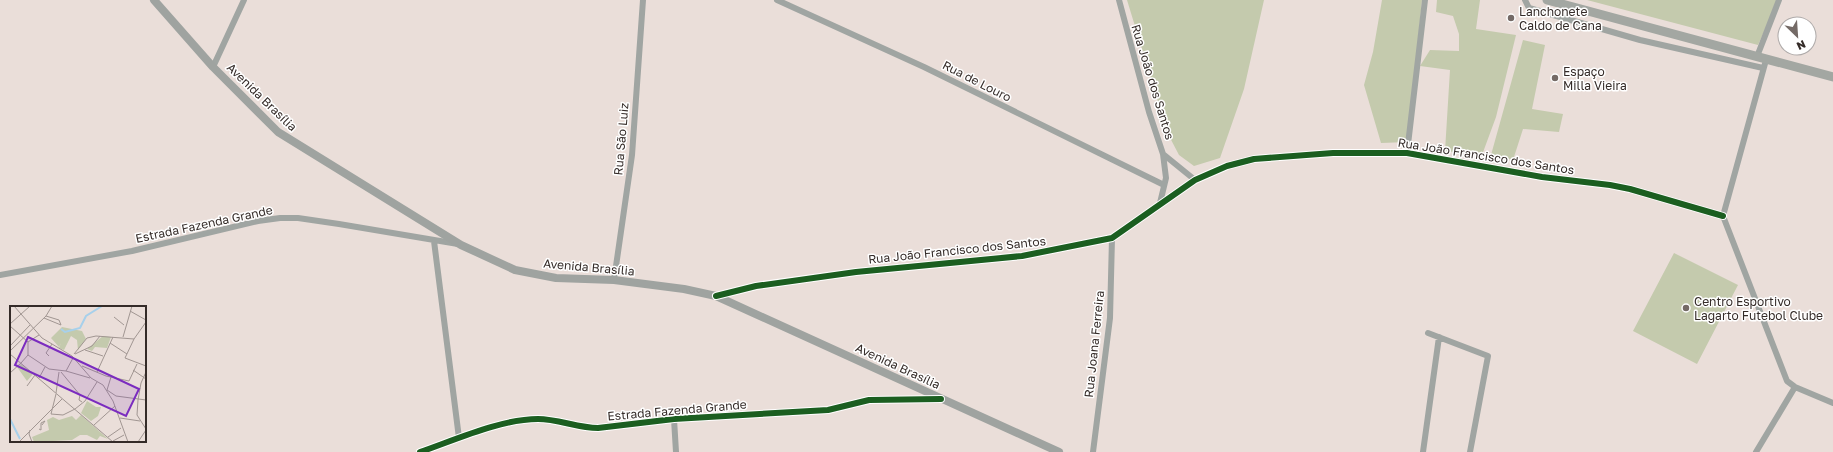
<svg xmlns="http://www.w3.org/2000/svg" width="1833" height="452" viewBox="0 0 1833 452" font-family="'Golos Text',sans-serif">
<rect width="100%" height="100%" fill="#eaded9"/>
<path fill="#c4caad" d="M1127,0h137l-20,89 -24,69 -26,8 -15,-11 -11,-21z
M1382,0h40l-14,142 -27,1 -17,-58 9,-33z
M1437,0h43l-4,29 40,6 -20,82 -14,38 -37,-4 5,-81 -30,-4 10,-16 29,1v-17l-6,-18 -17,-4z
M1587,0h191l-20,45z
M1523,40l22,5 -13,64 31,5 -4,18 -36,-3 -10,31 -22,-5z
M1674,253l64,32 -41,79 -64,-33z"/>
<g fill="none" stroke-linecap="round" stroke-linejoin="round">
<path stroke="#a0a5a2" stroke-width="6" d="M777,0l147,67 240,118
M1119,0l30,112 14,42 32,26
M1525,0l4,8 111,32 123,28
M1758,54l21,-54
M1766,60l-43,156 64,165 8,6 38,16
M213,67l31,-67
M1407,153l18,-153
M1160,203l6,-25 -3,-24
M434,241l25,197
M0,275l132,-24 126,-30 22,-3h18l41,6 119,20
M614,280l18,-125 11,-155
M716,296l40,-10 100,-14 166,-16 90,-18 83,-58 32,-14 27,-7 79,-6h74l135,24 68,8 20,4 93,27
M1428,333l60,23 -18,96
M674,419l2,33
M420,452c35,-12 81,-33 118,-33 20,0 40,9 60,9l76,-9 154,-9 41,-10 72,-1
M1093,452l17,-134 2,-80
M1423,452l16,-115
M1756,452l39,-65"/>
<path stroke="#9fa3a0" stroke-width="8" d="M154,0l59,67 65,65 183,113 54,25 41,8 58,2 70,9 32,7 343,156"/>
<path stroke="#a3a7a2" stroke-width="9" d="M1547,0l286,77"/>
<defs>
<path id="cycleway" d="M716,296l40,-10 100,-14 166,-16 90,-18 83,-58 32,-14 27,-7 79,-6h74l135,24 68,8 20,4 93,27
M420,452c35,-12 81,-33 118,-33 20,0 40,9 60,9l76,-9 154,-9 41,-10 72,-1"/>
</defs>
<use href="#cycleway" stroke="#fff" stroke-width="8"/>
<use href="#cycleway" stroke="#1b5e20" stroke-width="6"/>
</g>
<g fill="#746a66" stroke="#fff" stroke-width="1.5">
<circle cx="1511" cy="18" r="4"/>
<circle cx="1555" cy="78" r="4"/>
<circle cx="1686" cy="308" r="4"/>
</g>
<g text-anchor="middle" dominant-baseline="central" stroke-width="3" stroke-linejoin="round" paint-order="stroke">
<g font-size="12" fill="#342b28" stroke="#fff" text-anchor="start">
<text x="1519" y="11">Lanchonete<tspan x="1519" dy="14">Caldo de Cana</tspan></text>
<text x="1563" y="71">Espaço<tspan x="1563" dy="14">Milla Vieira</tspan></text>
<text x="1694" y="301">Centro Esportivo<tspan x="1694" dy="14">Lagarto Futebol Clube</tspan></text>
</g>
<g font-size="12" fill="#342b28" stroke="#fff">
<text transform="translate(977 81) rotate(27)">Rua de Louro</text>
<text transform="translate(1153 82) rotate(73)">Rua João dos Santos</text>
<text transform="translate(262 97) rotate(44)">Avenida Brasília</text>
<text transform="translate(621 139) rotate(-85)">Rua São Luiz</text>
<text transform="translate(1486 156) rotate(9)">Rua João Francisco dos Santos</text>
<text transform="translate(204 224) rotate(-12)">Estrada Fazenda Grande</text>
<text transform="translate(957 250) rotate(-6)">Rua João Francisco dos Santos</text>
<text transform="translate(589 267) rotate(5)">Avenida Brasília</text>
<text transform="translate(1094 344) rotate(-84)">Rua Joana Ferreira</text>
<text transform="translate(898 366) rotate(25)">Avenida Brasília</text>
<text transform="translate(677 410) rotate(-5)">Estrada Fazenda Grande</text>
</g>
</g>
<g transform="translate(10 306)">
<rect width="136" height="136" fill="#eaded9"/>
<path d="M52,21l20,4 4,8 -8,11 -1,-10 -6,-4 -7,14 -5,-2 2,-5 -2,4 -8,-9zM93,30l8,1 -4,11 -12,-1 -3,4 -5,-2zM11,58l12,10 -6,7 -10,-14zM77,95l9,6h5l-3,9 -7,5 -10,-8zM71,109l27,24 -8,-3 -3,4 -10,-5h-7l-8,5 -38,2 -2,-5 17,-7 -2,-10 6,-3 6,3 13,-4 4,4z" fill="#c4caad"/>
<path fill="none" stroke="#a7d0eb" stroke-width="2" d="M51,23l4,3 15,-4 6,-12 16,-10M0,113l10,20"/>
<path fill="none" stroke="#a19692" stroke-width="1" d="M4,0l28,32 30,18 19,22 12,7 10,16 15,41M120,5l16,9M36,10l13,4 2,5M104,11l10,8M34,12l17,7M136,16l-12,17 -9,19 21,8M0,18l20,-18M0,20l18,16M113,31l9,-31M18,36l11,-7M100,37l17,11M0,40l20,-21M75,44l18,6M0,45l36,-35 6,-10M0,48l103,88M64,48l13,-16 9,-2 38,3M65,48l17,-8 8,-10M18,49l21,14 17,2 24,7M39,50l-3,-3 6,-9M11,57l7,-8v-13M72,60l24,10 23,5 8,-17M123,64l13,9M56,65l7,-13M51,66l19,23 -1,5 3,2M87,66l16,-35M0,67l11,-10M29,72l6,-11M17,80l8,-11M97,84l9,6 30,4M97,84l4,-13M46,87l3,-21M46,88l-5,20 12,1 12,-6M128,94l-1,15 9,14M128,94l3,-17 5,-11M65,103l10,-8 12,-19M110,112l20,3M84,119l21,-19M29,123l2,1v-7l4,-2 -3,4M20,124l-1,4 3,8M98,131l13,-9M103,135l11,-6M9,136l43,-43M128,136l8,-12"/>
<path fill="#7b2cbf" fill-opacity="0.15" stroke="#7b2cbf" stroke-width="2" d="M18,31l111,52 -13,27 -111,-51z"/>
<rect width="136" height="136" fill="none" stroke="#342b28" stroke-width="2"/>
</g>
<g transform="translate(1797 36) rotate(155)"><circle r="19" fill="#ffffff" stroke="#aeaaa9"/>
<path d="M0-3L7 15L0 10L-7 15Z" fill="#746a66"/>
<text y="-6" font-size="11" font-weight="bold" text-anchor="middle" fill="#342b28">N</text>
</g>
</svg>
